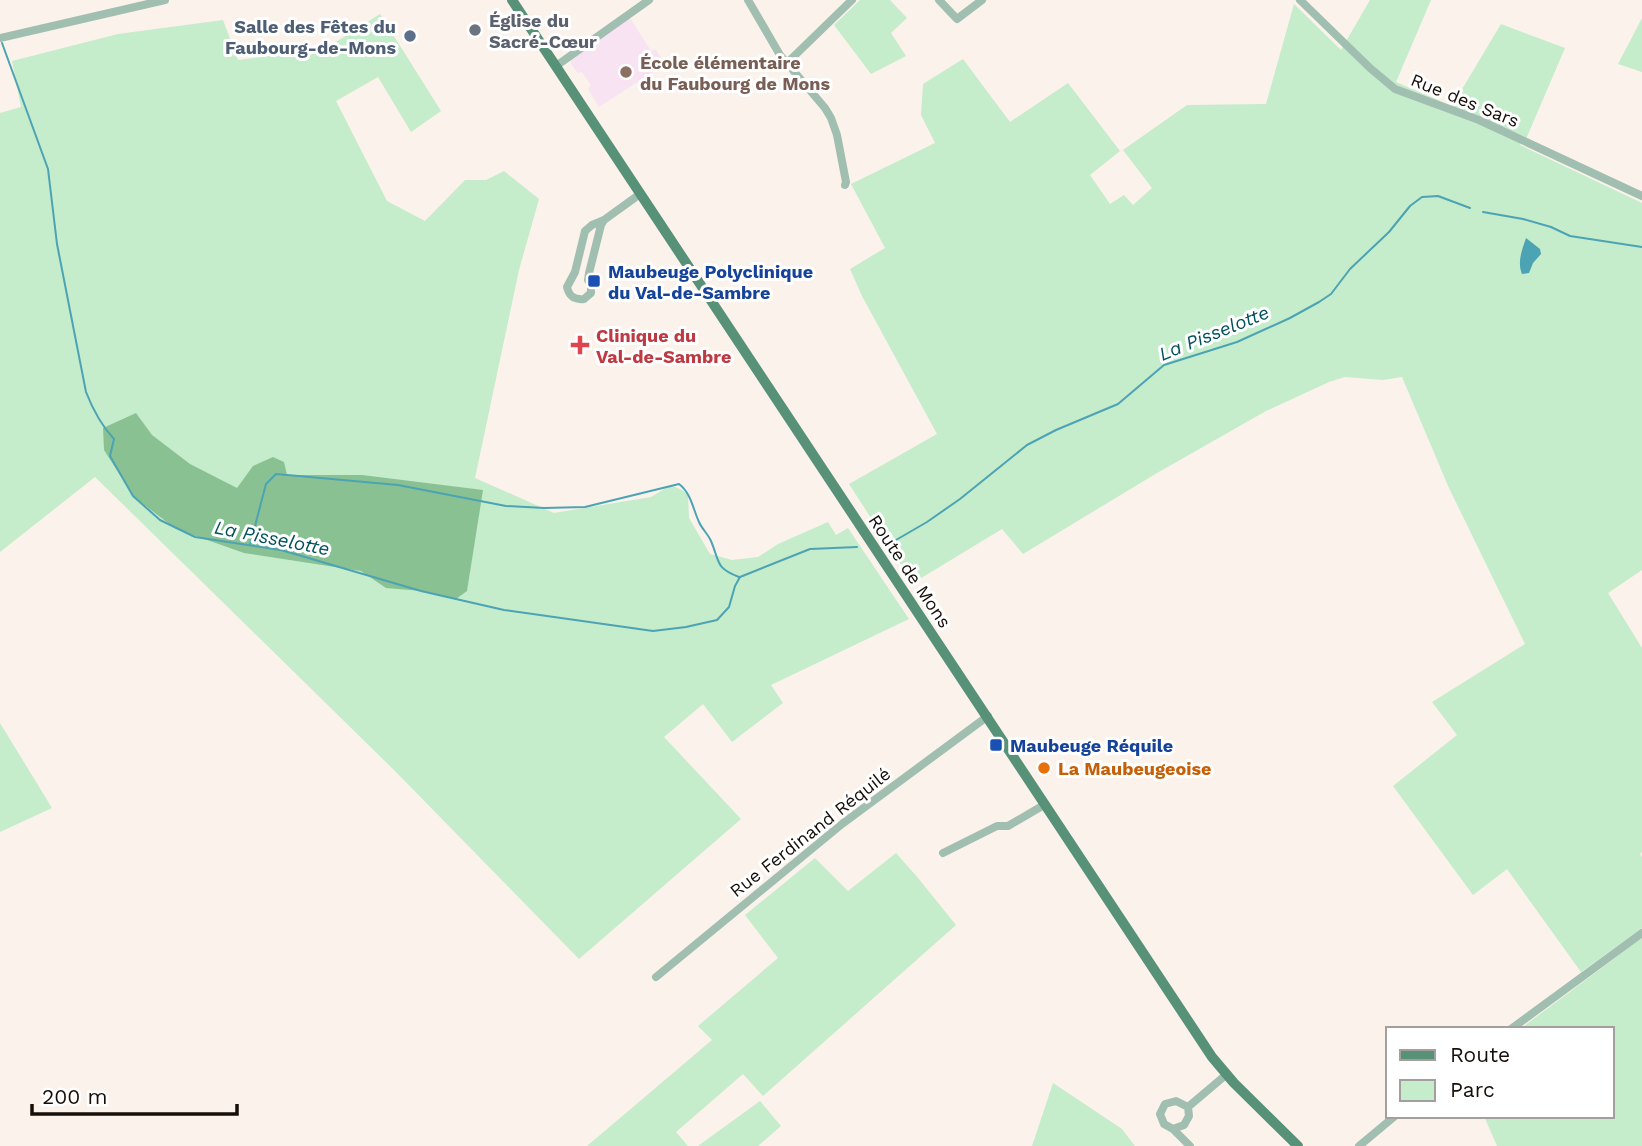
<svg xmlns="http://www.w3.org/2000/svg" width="1642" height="1146" viewBox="0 0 1642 1146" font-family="'Work Sans',sans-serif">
<rect width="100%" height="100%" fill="#fbf2eb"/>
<path fill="#f7e3f2" d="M630,18l21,33 4,-2 10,15 -66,43 -11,-18 3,-4 -9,-13 -4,1 -7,-9v-4l5,-7z"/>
<path fill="#c5eccb" d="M860,0h30l17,18 -16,15 15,23 -35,18 -37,-49z
M1370,0h61l-35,82 56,24 49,-82 64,24 -39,91 -6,6 122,58v367l-34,23 34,55v204l-2,2 2,3v71l-61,44 -74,-103 -34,26 -80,-109 64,-51 -25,-33 93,-58 -76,-156 -47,-111 -19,3 -38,-3 -16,5 -63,29 -109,62 -134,81 -21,-25 -89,54 -64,-99 88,-50 -75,-138 -12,-27 35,-21 -34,-64 84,-41 -14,-28 2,-31 40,-25 47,63 58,-39 52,68 -30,24 20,29 14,-9 9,10 19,-17 -29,-38 64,-45 79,-1 28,-100 47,46z
M380,14l61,97 -30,21 -33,-55 -42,24 51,100 38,20 40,-41h21l18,-9 35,28 -20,71 -44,208 79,35 97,-16 20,-12 11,5 6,5 1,23 21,36 22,6 26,-3 20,-13 50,-22 8,13 12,-7 61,91 -138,66 12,18 -51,39 -29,-38 -39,33 77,82 -162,140 -184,-188 -300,-294 -95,75v-439l21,-6 -9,-46 106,-27 105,-14 15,40 87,-11z
M1642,18v54l-24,-8z
M0,723l52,85 -52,24z
M896,853l22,25 38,47 -193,171 -20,-22 -67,58 12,14h-101l125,-106 -14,-14 80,-68 -33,-43 70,-57 33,33z
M1642,938v208h-145l-13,-30h128v-87h-92z
M1053,1083l69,46 13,17h-103z
M760,1101l21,25 -23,20h-60z"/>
<path fill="#89c193" d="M136,413l16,22 38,29 47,24 16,-22 20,-9 11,5 3,13h75l121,15 -16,101 -11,8 -34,-8 -36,-3 -25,-17 -117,-18 -68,-24 -42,-32 -30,-47 -1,-22z"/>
<path fill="#4ca3b4" d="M1526,238l14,11 1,5 -8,9 -4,10 -7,1c-5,-12 0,-24 4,-36z"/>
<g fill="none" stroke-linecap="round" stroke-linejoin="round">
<path stroke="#4ca3b4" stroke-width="2" d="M2,43l46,126 9,75 29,148c7,18 15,33 28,47l-4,17 23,40 27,24 35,17 86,13 140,41 83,19 149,21 33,-4 31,-7 12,-13 6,-21 5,-9 70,-28 47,-2
M1483,212l40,7 28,8 19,9 72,11
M885,541l11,-1 31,-18 33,-23 67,-54 29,-15 62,-26 46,-39 73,-23 53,-24 29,-16 12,-8 19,-25 39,-37 21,-26 12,-9 16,-1 32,12
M250,545l16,-61 10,-10 122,11 108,21 38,2 41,-1 94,-23c12,9 14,25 20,38 3,7 9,12 12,19 9,21 4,27 28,36"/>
<path stroke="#a1bfb0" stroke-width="8" d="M748,0l32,55 45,53 6,10 6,17 9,47 -1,3
M939,0l18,19 25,-19
M1300,0l70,68 25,21 84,31 163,76
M0,38l165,-38
M787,63l65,-63
M556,66l93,-66
M604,220l-3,5 -12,48 -1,7 3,4v9l-7,6c-10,1 -15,-3 -17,-12l8,-15 10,-41 7,-6 12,-5 36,-26
M943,853l54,-27h11l36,-21
M656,977l186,-153 146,-108
M1511,1029l131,-96
M1188,1107l39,-33
M1173,1129l11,-4 5,-9 -1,-9 -12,-6 -11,3 -5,10 4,10 9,5 17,17
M1359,1146l36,-30"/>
<path stroke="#579177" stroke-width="10" d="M512,0l700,1057 22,26 64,63"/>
</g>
<circle fill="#6b7280" stroke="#fff" stroke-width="2.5" cx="475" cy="30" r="7"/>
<circle fill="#5c6f8a" stroke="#fff" stroke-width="2.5" cx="410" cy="36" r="7"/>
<circle fill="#8d6e63" stroke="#fff" stroke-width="2.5" cx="626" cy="72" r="7"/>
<g fill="#1a4fb4" stroke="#fff" stroke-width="2.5">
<rect x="587" y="274" width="14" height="14" rx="3.5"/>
<rect x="989" y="738" width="14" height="14" rx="3.5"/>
</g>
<path fill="#e0444e" stroke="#fff" stroke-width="2.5" d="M576.5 334.5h7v7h7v7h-7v7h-7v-7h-7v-7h7z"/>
<circle fill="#e8710a" stroke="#fff" stroke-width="2.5" cx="1044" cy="768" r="7"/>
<g text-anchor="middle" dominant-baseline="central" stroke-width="6" stroke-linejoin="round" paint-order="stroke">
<g font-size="18" font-weight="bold" fill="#5b616d" stroke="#fff" text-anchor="start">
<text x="489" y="20">Église du<tspan x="489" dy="21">Sacré-Cœur</tspan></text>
</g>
<g font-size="18" font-weight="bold" fill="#4e5e75" stroke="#fff" text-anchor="end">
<text x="396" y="26">Salle des Fêtes du<tspan x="396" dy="21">Faubourg-de-Mons</tspan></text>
</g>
<g font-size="18" font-weight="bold" fill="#785e54" stroke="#fff" text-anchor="start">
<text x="640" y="62">École élémentaire<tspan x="640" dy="21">du Faubourg de Mons</tspan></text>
</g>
<g font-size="18" fill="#160e09" stroke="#fff">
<text transform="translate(1465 100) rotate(22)">Rue des Sars</text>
<text transform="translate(910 571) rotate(56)">Route de Mons</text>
<text transform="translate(810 832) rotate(-38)">Rue Ferdinand Réquilé</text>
</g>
<g font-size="18" font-weight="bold" fill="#164399" stroke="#fff" text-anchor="start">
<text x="608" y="271">Maubeuge Polyclinique<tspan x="608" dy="21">du Val-de-Sambre</tspan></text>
<text x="1010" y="745">Maubeuge Réquile</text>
</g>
<g font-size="18" font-weight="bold" fill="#be3a42" stroke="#fff" text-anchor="start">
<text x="596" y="335">Clinique du<tspan x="596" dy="21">Val-de-Sambre</tspan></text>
</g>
<g font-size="18" font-weight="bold" fill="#c56008" stroke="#fff" text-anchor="start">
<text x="1058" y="768">La Maubeugeoise</text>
</g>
<g font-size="19" font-style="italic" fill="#00515d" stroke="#fff">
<text transform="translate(1214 333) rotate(-22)">La Pisselotte</text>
<text transform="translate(272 538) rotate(11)">La Pisselotte</text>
</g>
</g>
<rect x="1386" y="1027" width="228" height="91" fill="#ffffff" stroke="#a29f9d" stroke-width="2"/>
<rect x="1400" y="1050" width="35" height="10" fill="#579177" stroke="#a29f9d" stroke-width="2"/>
<text x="1450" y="1062" font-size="21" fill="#160e09">Route</text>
<rect x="1400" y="1080" width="35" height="21" fill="#c5eccb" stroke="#a29f9d" stroke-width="2"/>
<text x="1450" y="1097" font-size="21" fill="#160e09">Parc</text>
<path d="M32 1104v10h205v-10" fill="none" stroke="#160e09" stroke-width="3.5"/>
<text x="42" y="1104" font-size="21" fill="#160e09" stroke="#ffffff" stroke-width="5" paint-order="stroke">200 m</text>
</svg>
